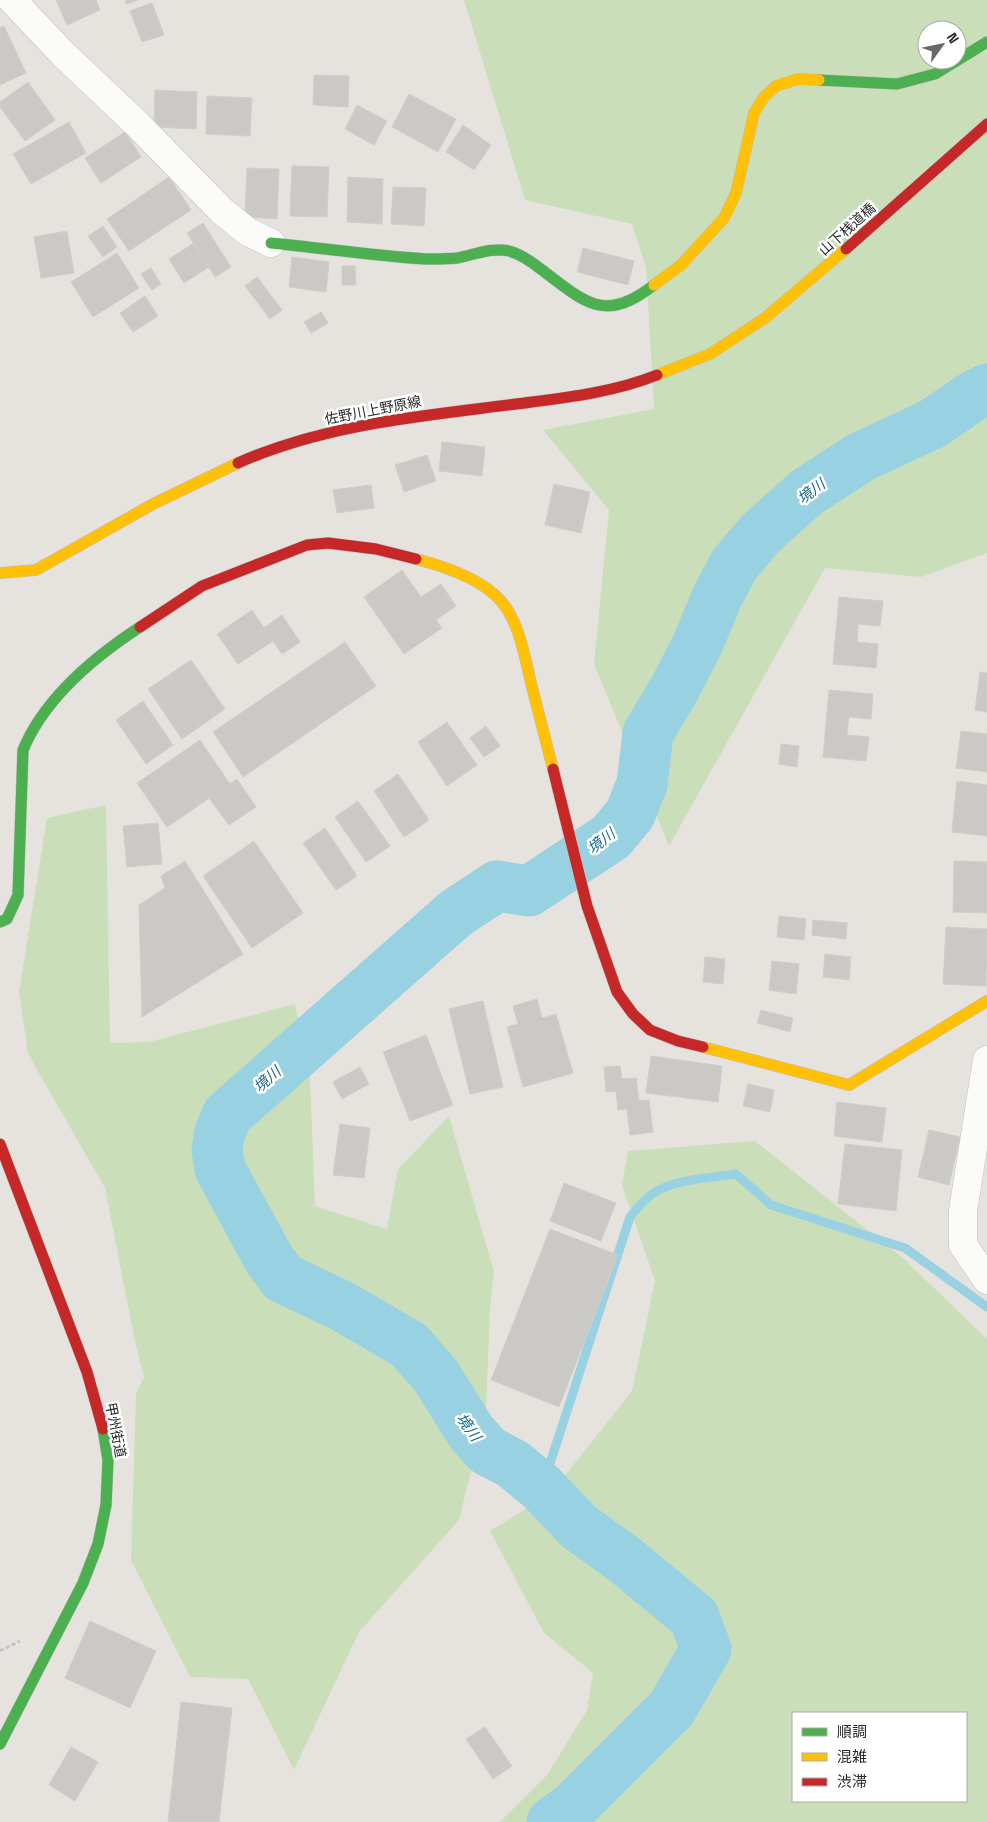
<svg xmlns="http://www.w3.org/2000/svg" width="987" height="1822" viewBox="0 0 987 1822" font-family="'Space Grotesk','Noto Sans JP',sans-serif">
<rect width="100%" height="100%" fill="#e6e3de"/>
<path fill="#cadfb9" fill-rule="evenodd" d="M464,0h523v553l-66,24 -96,-9 -156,278 -75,-182 15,-154 -66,-80 111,-21 -8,-141 -14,-44 -107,-24zM927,30h30v30h-30z
M106,805l4,238 39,-1 146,-38 15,73 5,129 72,23 11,-60 51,-53 45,156 -4,36 -4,102 -27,110 -100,112 -65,138 -46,-91 -58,-2 -59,-117 5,-166 8,-17 -10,-40 -29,-149 -77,-134 -9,-62 28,-174z
M755,1141l149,118 83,80v483h-487l47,-47 40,-65 6,-37 -49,-40 -54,-102 61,-38 81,-102 23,-110 -33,-96 6,-34zM966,1713v88h-173v-88z"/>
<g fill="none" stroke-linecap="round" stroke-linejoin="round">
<path stroke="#98d2e2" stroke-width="9" d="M542,1488l88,-271c7,-9 15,-19 25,-25 21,-13 57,-14 81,-18l35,31 134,43 82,59"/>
<path stroke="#98d2e2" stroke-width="51" d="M552,1822l22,-16 98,-98 34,-59 -12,-32 -69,-57 -47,-34 -36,-38 -29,-24 -25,-13 -17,-19 -35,-56 -27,-31 -67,-39 -59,-28 -14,-19 -49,-90 -3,-19 2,-15 8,-20 229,-202 41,-27 32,5 82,-54 19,-23 12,-30 6,-51 27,-45 23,-45 19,-46 17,-32 27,-32 46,-41 54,-35 71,-33 38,-26 17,-9"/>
</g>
<path fill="#cbc9c5" stroke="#d1ceca" d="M56,0h40l4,10 -33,15z
M125,0h13l-12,4z
M152,3l12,32 -22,7 -12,-31z
M4,26l22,47 -26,12v-57z
M314,75l35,1 -1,31 -35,-2z
M28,82l27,38 -30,21 -25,-34v-5z
M155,90l42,2 -1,37 -42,-2z
M409,94l47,25 -18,33 -46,-25z
M207,96l45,2 -2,38 -44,-2z
M357,105l30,16 -13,24 -29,-16z
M69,122l17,31 -55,31 -18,-30z
M463,125l28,20 -17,25 -28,-18z
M125,132l16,25 -40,26 -16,-25z
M292,166l37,1 -2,50 -37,-1z
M247,168l32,1 -2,50 -32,-2z
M169,177l22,33 -62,41 -22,-32z
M348,177l35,2 -1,45 -35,-2z
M393,187l33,1 -2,38 -33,-2z
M203,223l28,44 -16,10 -28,-44z
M103,226l14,21 -14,10 -15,-21z
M67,231l7,42 -33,5 -7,-41z
M194,243l15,24 -25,16 -15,-24z
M583,248l51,13 -6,24 -51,-13z
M117,253l22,35 -46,29 -22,-35z
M292,257l37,5 -3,30 -37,-5z
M342,266h13l1,19h-14z
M151,268l10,16 -9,6 -11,-16z
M257,277l25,33 -12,9 -25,-33z
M145,296l13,20 -25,16 -13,-19z
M321,312l7,11 -17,10 -7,-11z
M442,442l43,5 -3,29 -43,-5z
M427,455l9,26 -32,11 -9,-27z
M554,484l36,8 -9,41 -36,-8z
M371,485l3,23 -37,5 -4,-23z
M402,570l19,27 20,-13 15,22 -20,14 6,8 -38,26 -40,-57z
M839,597l44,4 -3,25 -22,-2 -1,18 21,2 -2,24 -43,-4z
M252,610l21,31 -35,23 -21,-30z
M282,615l18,27 -18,12 -18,-26z
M345,642l31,44 -133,91 -30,-45z
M191,660l34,49 -43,30 -34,-50z
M980,672l7,1v39l-12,-2z
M829,690l44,4 -2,25 -22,-2 -2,18 22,2 -3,24 -43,-4z
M143,701l30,44 -27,19 -30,-44z
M447,722l30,43 -30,21 -29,-44z
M486,726l14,20 -16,11 -14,-19z
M961,731l26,3v38l-31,-4z
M200,740l30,44 -63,43 -30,-44z
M781,744l18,2 -2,21 -18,-3z
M398,774l31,46 -25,17 -30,-46z
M237,779l19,28 -27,18 -20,-27z
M957,781l30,4v51l-35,-4z
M358,801l32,45 -24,16 -31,-45z
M158,823l4,41 -35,3 -4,-41z
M325,828l32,48 -21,14 -33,-47z
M254,841l49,72 -51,35 -49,-72z
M185,861l58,93 -101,63 -3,-112 26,-17 -4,-12z
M954,861l33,1v51l-34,-1z
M779,916l27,3 -2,21 -27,-3z
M813,920l34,3 -1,16 -34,-4z
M946,927l41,2 -1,57 -43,-2z
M825,954l26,3 -2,23 -26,-3z
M705,957l20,2 -2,25 -20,-2z
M772,961l27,3 -3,30 -27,-4z
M537,999l5,19 14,-4 17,59 -50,14 -16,-60 11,-3 -5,-18z
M483,1001l20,86 -33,7 -21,-85z
M761,1010l32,8 -3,14 -33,-9z
M426,1035l27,70 -43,16 -27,-69z
M651,1056l71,10 -4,36 -72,-9z
M620,1066l2,13 14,-1 3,23 10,-1 4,32 -23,3 -3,-26 -9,1 -2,-19 -10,1 -2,-25z
M360,1067l9,17 -27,15 -9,-17z
M748,1084l26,6 -4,22 -27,-6z
M837,1102l49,6 -4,34 -48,-6z
M340,1124l30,4 -6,50 -31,-3z
M929,1130l31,7 -11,48 -31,-8z
M845,1144l57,6 -6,61 -58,-7z
M564,1183l52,20 -15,38 -51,-20z
M550,1229l68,26 -59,152 -68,-27z
M90,1621l66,30 -26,57 -65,-30z
M181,1702l51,6 -13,114h-51z
M485,1727l27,39 -19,13 -27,-40z
M71,1747l27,15 -23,39 -26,-16z"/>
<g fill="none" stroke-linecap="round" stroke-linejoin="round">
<defs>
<path id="street" d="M12,0l51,54 74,70 85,87 26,21 23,11
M987,1060l-24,151v34l24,35"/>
<path id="fast" d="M819,80l78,4 38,-10 52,-32
M271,243c51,5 103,13 155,16 10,0 21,0 31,-1 17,-3 34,-11 52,-7 12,3 23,11 33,19 43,32 62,54 112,15
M0,922l7,-3 11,-24 5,-145c22,-53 71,-93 117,-123
M0,1744l83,-161 15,-39 8,-39 2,-45 -5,-31"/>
<path id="slow" d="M654,285l27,-20 43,-47 12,-25 18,-80 10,-16 12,-11 22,-7 21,1
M657,375l53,-21 55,-36 81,-69
M416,559c27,7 66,20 85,42 19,22 24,58 31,86 7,27 14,54 21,82
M0,573l36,-3 117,-66 85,-41
M703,1047l146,38 138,-84"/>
<path id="jam" d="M846,249l141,-125
M238,463c87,-39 184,-47 278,-59 47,-6 96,-11 141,-29
M140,627l62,-41 105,-41 21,-2 48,6 40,10
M553,769l34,137 30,86 16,22 17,16 28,11 25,6
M0,1144l87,228 16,57"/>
</defs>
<use href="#street" stroke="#c0bfbf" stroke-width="29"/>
<use href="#fast" stroke="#c0bfbf" stroke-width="12"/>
<use href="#slow" stroke="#c0bfbf" stroke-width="12"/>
<use href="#jam" stroke="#c0bfbf" stroke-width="12"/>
<path stroke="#c6c5c5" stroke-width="3" stroke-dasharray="4 2.5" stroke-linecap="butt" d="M0,1651l20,-10"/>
<use href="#street" stroke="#fbfbfa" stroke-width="28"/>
<use href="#fast" stroke="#4caf50" stroke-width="11"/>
<use href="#slow" stroke="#ffc107" stroke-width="11"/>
<use href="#jam" stroke="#c62828" stroke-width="11"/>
</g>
<g text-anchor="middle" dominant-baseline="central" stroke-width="5" stroke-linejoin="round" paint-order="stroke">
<g font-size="14" fill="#282828" stroke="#fff">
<text transform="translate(847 229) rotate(-42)">山下桟道橋</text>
<text transform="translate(373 410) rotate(-11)">佐野川上野原線</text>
<text transform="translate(116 1430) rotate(79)">甲州街道</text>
</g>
<g font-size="15" font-style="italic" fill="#18698d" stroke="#fff">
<text transform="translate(811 491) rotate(-37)">境川</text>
<text transform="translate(601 841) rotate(-38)">境川</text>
<text transform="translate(267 1079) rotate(-41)">境川</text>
<text transform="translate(469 1427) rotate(54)">境川</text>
</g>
</g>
<rect x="792" y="1712" width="175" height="90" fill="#ffffff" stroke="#a9a9a9"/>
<rect x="802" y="1728" width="25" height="8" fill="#4caf50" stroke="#a9a9a9"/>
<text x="837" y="1737" font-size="15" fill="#282828">順調</text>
<rect x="802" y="1753" width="25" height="8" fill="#ffc107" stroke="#a9a9a9"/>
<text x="837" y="1762" font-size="15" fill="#282828">混雑</text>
<rect x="802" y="1778" width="25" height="8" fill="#c62828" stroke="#a9a9a9"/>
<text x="837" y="1787" font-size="15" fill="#282828">渋滞</text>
<g transform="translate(942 45) rotate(57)"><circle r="24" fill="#ffffff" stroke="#a9a9a9"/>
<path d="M0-4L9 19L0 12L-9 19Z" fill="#6a6968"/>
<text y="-8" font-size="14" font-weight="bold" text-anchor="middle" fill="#282828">N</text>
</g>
</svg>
